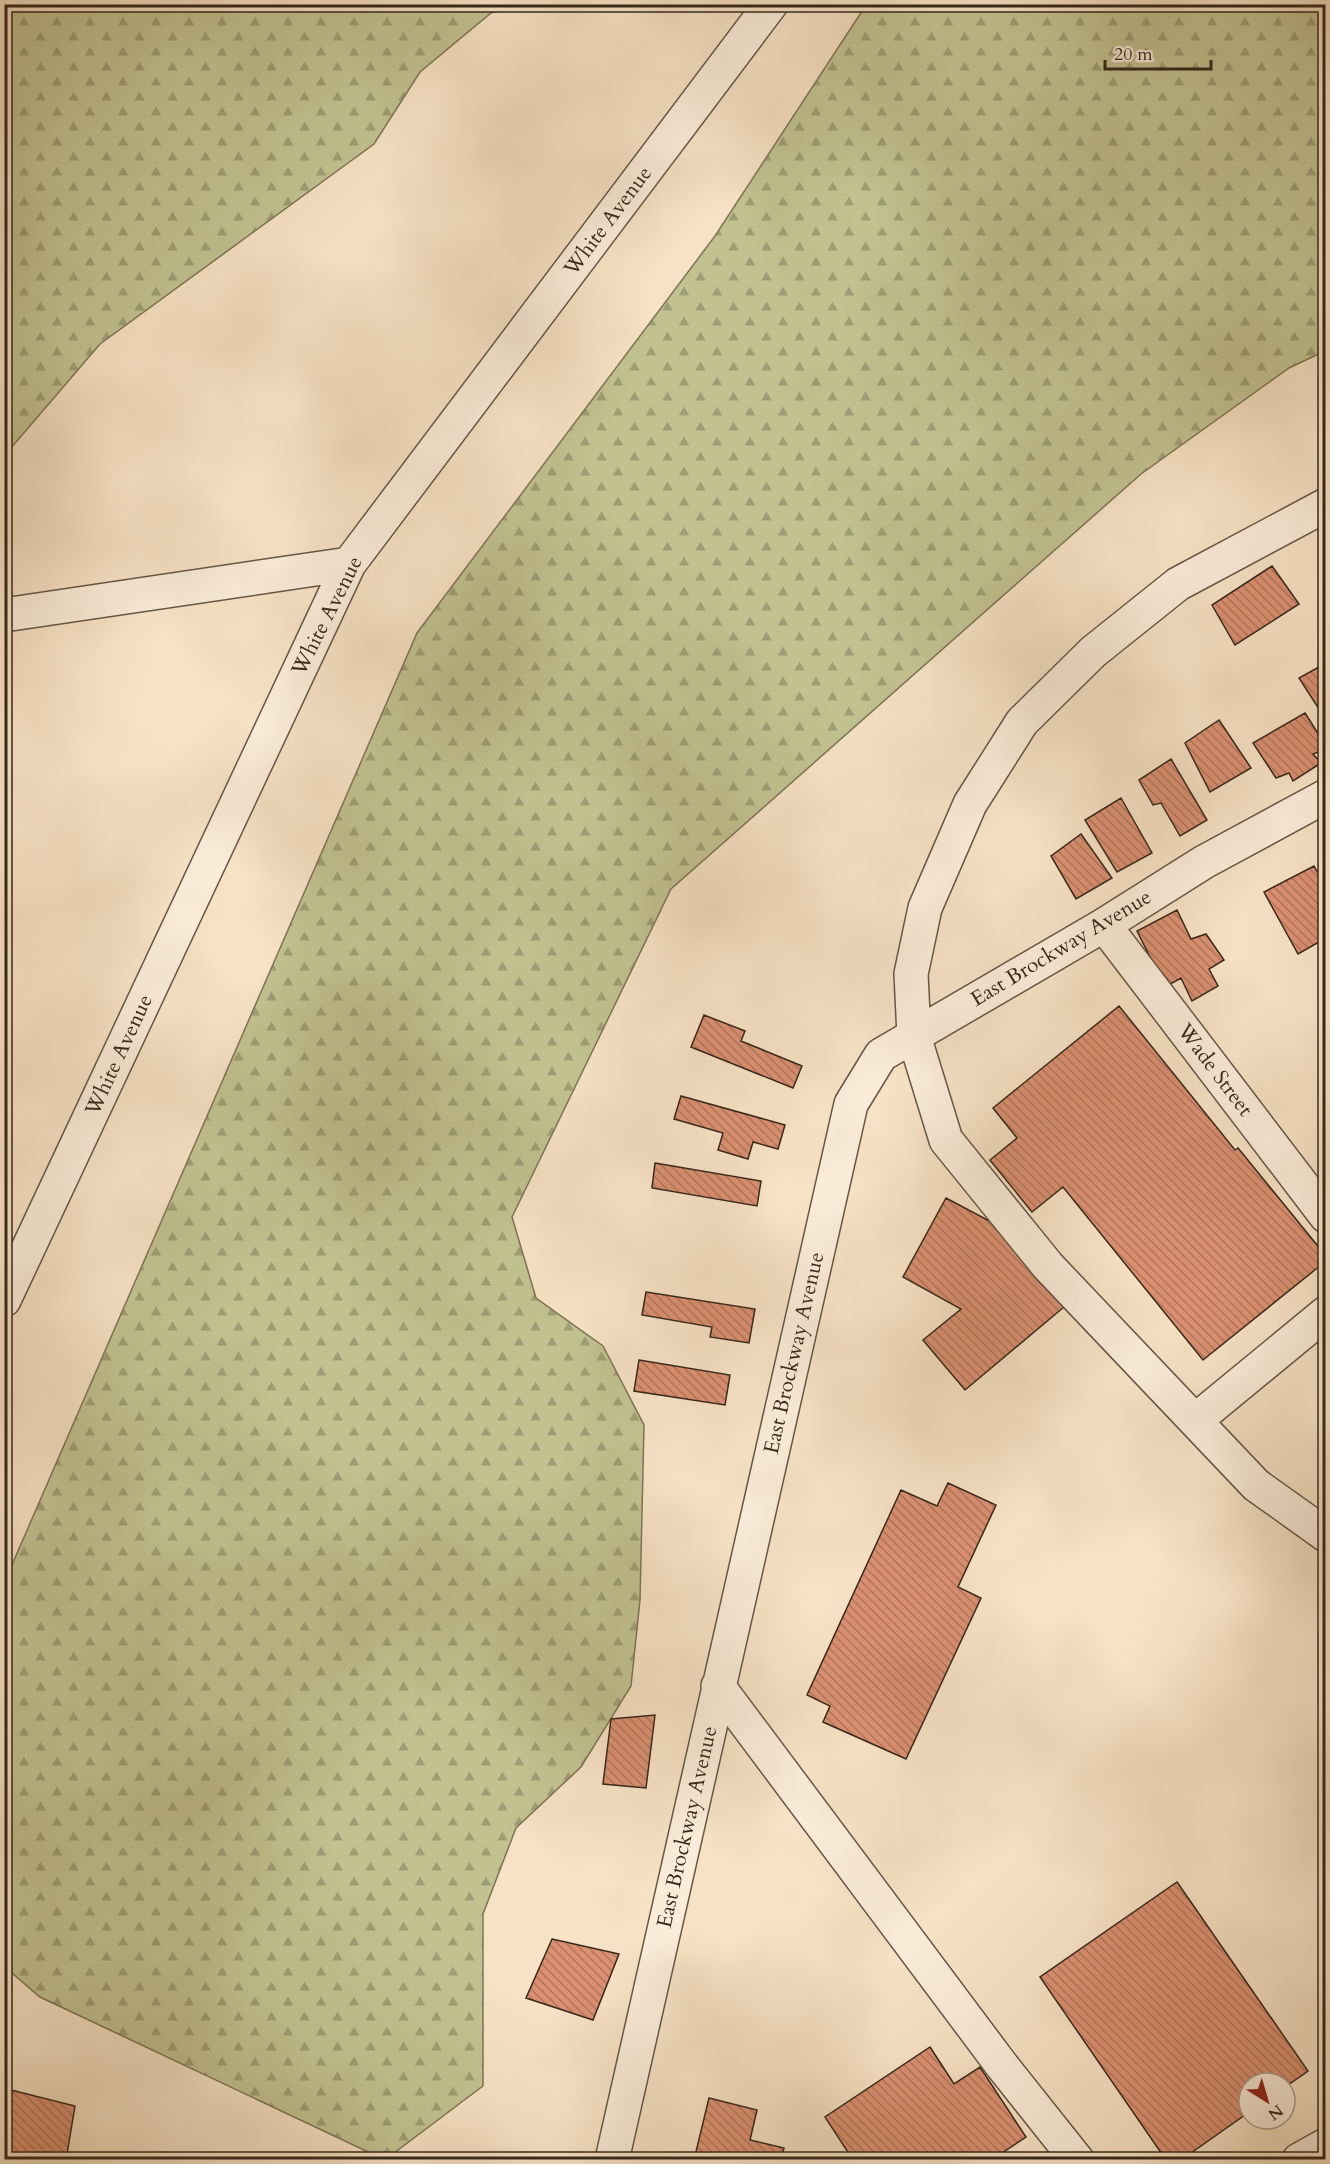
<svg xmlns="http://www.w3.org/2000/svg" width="1330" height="2164" viewBox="0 0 1330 2164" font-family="Cardo,serif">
<defs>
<pattern id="forest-firs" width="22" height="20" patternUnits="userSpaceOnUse" patternTransform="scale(1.5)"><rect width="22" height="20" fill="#c2c291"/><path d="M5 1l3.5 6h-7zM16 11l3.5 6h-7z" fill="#9e9e76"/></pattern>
<pattern id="building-back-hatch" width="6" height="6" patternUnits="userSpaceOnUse" patternTransform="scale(1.5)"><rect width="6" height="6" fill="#db9071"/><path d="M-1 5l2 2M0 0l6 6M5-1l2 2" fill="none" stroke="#b2765c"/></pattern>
</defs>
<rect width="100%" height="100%" fill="#f7e2c5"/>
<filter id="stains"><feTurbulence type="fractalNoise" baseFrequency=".00333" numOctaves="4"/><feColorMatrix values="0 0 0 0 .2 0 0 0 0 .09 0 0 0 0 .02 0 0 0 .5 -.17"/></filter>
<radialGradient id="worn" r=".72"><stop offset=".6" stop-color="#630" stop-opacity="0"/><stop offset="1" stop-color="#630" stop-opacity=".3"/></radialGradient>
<path fill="url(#forest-firs)" stroke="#7c7456" stroke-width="1.5" d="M5,4h509v1l-23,8 -71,59 -46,72 -274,200 -95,111z
M866,5h459v346l-36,17 -148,106 -470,415 -159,328 24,81 67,48 41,79 -4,175 -9,86 -50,81 -65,61 -33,86v172l-97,73h-3l-343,-162 -35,-30v-386l412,-948 298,-397z"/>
<path fill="url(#building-back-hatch)" stroke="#35271b" stroke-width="1.5" d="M1272,566l27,38 -64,41 -23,-40z
M1326,663v57l-27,-42z
M1305,713l21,33v3l-13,5 8,9 -28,18 -4,-8 -13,5 -23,-35z
M1219,720l32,48 -41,24 -25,-49z
M1171,759l36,61 -27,16 -19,-33 -8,2 -14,-25z
M1121,798l31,55 -35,19 -32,-52z
M1081,834l31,44 -36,21 -25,-43z
M1314,866l12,21v51l-28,16 -34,-62z
M1177,910l14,29 15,-5 18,26 -15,9 9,17 -26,15 -11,-23 -16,9 -28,-56z
M1119,1006l116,144 3,-2 88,108v5l-123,99 -140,-173 -31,25 -42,-52 27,-22 -24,-30z
M704,1015l41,16 -4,10 61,25 -9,22 -102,-41z
M681,1096l104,29 -7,24 -25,-7 -5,17 -30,-9 5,-17 -49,-14z
M655,1163l106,18 -4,25 -105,-18z
M946,1198l51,27 67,82 -99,83 -42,-50 38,-31 -58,-32z
M646,1292l109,17 -6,34 -39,-6 2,-10 -70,-12z
M639,1360l91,15 -5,30 -91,-14z
M948,1483l48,22 -38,82 23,11 -75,161 -83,-37 7,-16 -23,-11 94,-205 36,16z
M655,1715l-9,73 -43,-4 8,-65z
M1177,1882l131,189 -23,16v-4h-36v29l-68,48h-15l-126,-183z
M552,1939l67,15 -26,66 -67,-22z
M930,2047l24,37 26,-17 46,70 -30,20 2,3h-145l-28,-43z
M7,2089l68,17 -9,54h-31l-31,-8v-50z
M709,2098l48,12 -7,30 34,8 -3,12h-87z"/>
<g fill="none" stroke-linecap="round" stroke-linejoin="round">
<defs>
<path id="minor" d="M1326,505l-148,79 -85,68 -71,70 -52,82 -45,104 -14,66 3,62 32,104 102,126 208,219 70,50
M4,615l345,-51
M1104,925l222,291
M4,1300l345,-736 422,-560
M1196,1420l130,-107
M718,1686l285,381 74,93
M612,2160l239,-1056 30,-49 223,-130 100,-63 122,-66
M1299,2160l27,-15"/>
</defs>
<use href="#minor" stroke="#665646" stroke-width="36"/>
<use href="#minor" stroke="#faecd9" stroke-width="33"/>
</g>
<g text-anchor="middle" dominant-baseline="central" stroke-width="6" stroke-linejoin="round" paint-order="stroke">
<g font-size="21" fill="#35271b" stroke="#faecd9">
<text transform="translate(608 221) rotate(-53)">White Avenue</text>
<text transform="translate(327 616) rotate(-63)">White Avenue</text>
<text transform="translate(1061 948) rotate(-31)">East Brockway Avenue</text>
<text transform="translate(119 1055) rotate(-65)">White Avenue</text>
<text transform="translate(1215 1070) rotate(53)">Wade Street</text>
<text transform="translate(794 1353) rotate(-77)">East Brockway Avenue</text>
<text transform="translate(687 1827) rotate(-77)">East Brockway Avenue</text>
</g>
</g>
<rect width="1330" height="2164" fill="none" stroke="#f7e2c5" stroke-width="24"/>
<rect x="6" y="6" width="1318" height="2152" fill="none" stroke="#35271b" stroke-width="3"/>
<rect x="12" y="12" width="1306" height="2140" fill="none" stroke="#35271b" stroke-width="1.5"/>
<g transform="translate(1267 2101) rotate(143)"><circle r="28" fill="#faecd9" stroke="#ab9d8d" stroke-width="1.5"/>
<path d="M0-4.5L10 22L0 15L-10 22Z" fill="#8f2418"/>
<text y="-9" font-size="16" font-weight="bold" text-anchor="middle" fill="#35271b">N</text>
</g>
<path d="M1105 60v9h106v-9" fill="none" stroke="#35271b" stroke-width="3"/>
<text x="1114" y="60" font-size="18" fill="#35271b" stroke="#faecd9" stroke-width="4.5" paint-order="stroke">20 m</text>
<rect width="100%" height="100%" filter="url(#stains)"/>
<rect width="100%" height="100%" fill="url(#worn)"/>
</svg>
